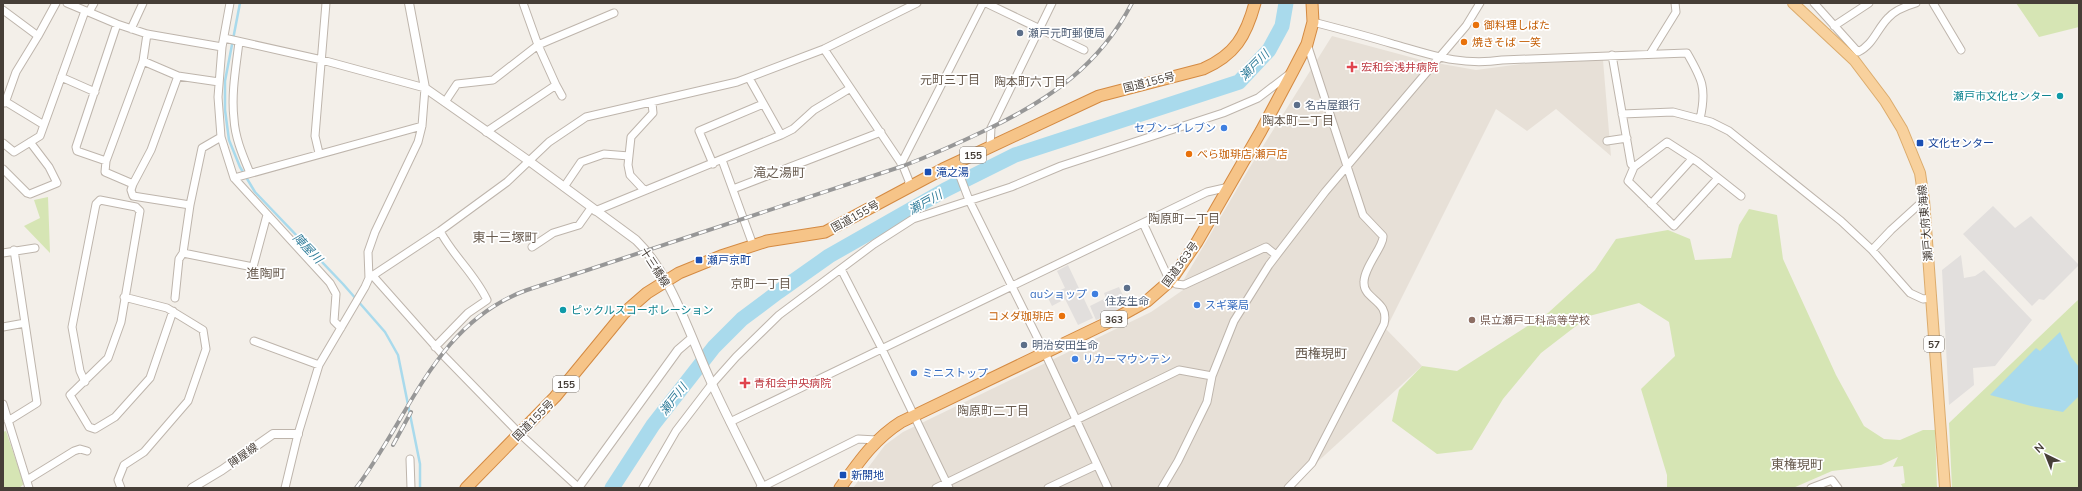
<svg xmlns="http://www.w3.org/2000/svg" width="2082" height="491" viewBox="0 0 2082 491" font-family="Mulish,'Noto Sans JP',sans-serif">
<rect width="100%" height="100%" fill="#f3efe9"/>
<path fill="#e7e0d7" d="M1332,36l93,25 51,9 45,-6 82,-4 8,96 -55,-47 -29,22 -31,-22 -110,220 36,37 -133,122h-436l32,-43 18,-13 248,-120 32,-22v-9l67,-114z"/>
<path fill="#d6e5b4" d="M2016,3h63v24l-40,10z
M48,197l2,56 -26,-27 16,-8 -6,-18z
M1749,209l28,6 6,44 53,116 28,51 20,13 16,1 23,-10h12l2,58h-34l-2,-4 4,-1 -2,-17 -10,1 5,-10 -17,8 -49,6 -39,17h-126v-13l-26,-86 34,-33 -6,-34 -30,-19 -50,13 -48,37 -38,46 -31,51 -35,4 -45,-33 7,-31 23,-24 35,5 91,-58 47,-43 21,-31 52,-9 22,9 5,21 36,-2 8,-33z
M2079,299v189h-127l-3,-65z
M6,431l18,53 -5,4h-16v-56z"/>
<path fill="#e2dfdd" d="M1993,206l22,22 16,-12 48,49 -35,35 -5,-1 -7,7 -69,-72z
M1961,255l3,23 11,-2 9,-6 48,50 -37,46 -22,2 1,17 -25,20 -7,-135z
M1068,265l25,53 -15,7 -13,-26 -13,7 -5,-10 18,-8 -8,-17z
M1119,287l9,19 -32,14 -6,-14 16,-8 -2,-5z"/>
<path fill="#a9daec" d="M2060,332l11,25 8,10v29l-16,16 -32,-6 -41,-11 46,-47 4,3z"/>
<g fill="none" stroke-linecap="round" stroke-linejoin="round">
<path stroke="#a9daec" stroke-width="2.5" d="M240,3l-15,78v29l4,30 11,27 15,25 88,92 42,48 13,23 22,109v24"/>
<path stroke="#a9daec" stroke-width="15" d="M612,488l41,-63 61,-78 28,-28 36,-27 51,-36 116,-66 70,-35 224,-73 30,-32 13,-24 4,-23"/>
<defs>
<path id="minor" d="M67,3l50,21 30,10 75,13
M230,3l-8,44 -4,50 3,40 13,41 96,105 6,11 -2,27 7,7
M986,3l98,47
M1814,3l44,49c15,-7 19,-23 30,-34 7,-8 18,-12 28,-15
M1933,3l28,47
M3,10l35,26 18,-33
M89,12l5,-9
M1313,22c27,7 54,14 80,22 39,11 67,22 109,16l185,-7c15,26 20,35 13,66
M1834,26l35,-23
M131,29l12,-26
M147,34l-4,27 -37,100 -1,11 28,12 -2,6 2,6 57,9 12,-57 19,-11
M224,38l98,22 103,28 -3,38 -4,16 -43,90 -7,20 1,26 -4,9 -46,78 -21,69 -13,54
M239,42c-3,25 -8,52 -5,77 1,19 9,37 16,54
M824,49l79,117 6,15 -1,6
M1650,54l26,-42 -1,-9
M1612,55l19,109 3,3
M143,61l35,15 41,6
M61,77l34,15
M749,78l32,57
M556,85l6,11
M3,100l41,25
M445,102l12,-18 36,-4 45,-35 76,-32
M5,103l11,-31 22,-36
M1622,114l51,-2 38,10 18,9 112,90 31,29 38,43 13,6 8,-1
M486,132l70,-47 -18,-40 -15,-42
M1607,141l20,-3
M3,143l11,9 26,-16 45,-125
M990,147l1,-19 61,-125
M319,153l-4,-17 11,-133
M722,160l31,85
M106,161l-29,-10 -1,-4 41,-123
M955,163l14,37 76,153 63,135
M713,164l-14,-33 64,-27
M901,164l82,-161
M3,169l24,24 3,1 27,-11 -8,-16 -19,-25
M234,178l188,-52
M1718,178l-44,48 -46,-45 6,-14 33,-25 31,20 43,34
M133,184l18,-34 27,-74
M564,187l17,-25 23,-8 25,2
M733,189l148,-57
M644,190l-14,-15 -2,-10 3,-28 22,-24 -1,-10
M1651,204l41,-45
M595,211l186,-76 12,-6 21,-19 35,-21
M1143,223l24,52 9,9 8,1 82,-38 10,8
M532,247l21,-14 26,-8 12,-17
M1872,250l19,-20 33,-30
M3,253l32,-5
M183,253l70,14 14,-52
M841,269l40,78 68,141
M373,276l71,80 75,77 60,55
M369,278l71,-47 67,-49 42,-40 37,-25 151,-35 87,-33 93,-46
M175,298l4,-39 4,-6 7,-48
M3,327l22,-4
M254,341l65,24
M435,347l33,-34 19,-13c-12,-26 -34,-44 -47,-69
M85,382l-5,-11 -8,-44 24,-123 4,-4 36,7 4,4 -19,111 -13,36 -38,37 19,32 6,2 20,-12 35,-39 23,-67
M3,404l26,84
M8,421l29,-18 -23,-153
M730,422l477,-230 22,-5
M410,459l1,29
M27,480l47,-29 6,-2 7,2
M121,488l-3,-8 6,-15 20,-13 44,-51 18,-52 -3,-19 -36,-22 -43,-11
M643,488l33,-57 36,-47 24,-27 43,-42 95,-71 39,-25 98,-32 50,-21 162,-53 35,-15 30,-23
M760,488l98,-49 19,1
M936,488l243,-118 33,6
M1048,488l49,-23
M1162,488l16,-27 29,-59 5,-26 22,-55 35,-56 56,-73 141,-166 14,-23
M1288,488l24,-25 72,-139c6,-24 -21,-24 -20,-42 0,-15 20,-36 19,-46l-20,-21 -56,-171
M1811,488l21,-8 6,8"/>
<path id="tertiary" d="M409,3l16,85 104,73 107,79c36,35 55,99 76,144 16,35 34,69 51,104
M192,488l30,-18 51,-36h25
M578,488l100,-138 14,-12"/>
<path id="primary" d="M1793,3l61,57 31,41 17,28 18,44 4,27 21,288"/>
<path id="trunk" d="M466,488l89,-91 69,-84 23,-20 32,-20 42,-17 46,-15 58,-9 118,-63 156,-73 104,-27c32,-14 43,-33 52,-66
M840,488c18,-25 34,-49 61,-66l210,-101 36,-20 24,-21 26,-38 64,-111 32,-60 14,-27 6,-22 -1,-19"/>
</defs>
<use href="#minor" stroke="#beb5ac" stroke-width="9"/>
<use href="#tertiary" stroke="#beb5ac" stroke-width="10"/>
<use href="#primary" stroke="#dcac6d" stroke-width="12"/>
<use href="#trunk" stroke="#d48a42" stroke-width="13"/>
<use href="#minor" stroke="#fff" stroke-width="7"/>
<use href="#tertiary" stroke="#fff" stroke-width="8"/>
<use href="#primary" stroke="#f8d19d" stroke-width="10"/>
<use href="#trunk" stroke="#f6c488" stroke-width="11"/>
<defs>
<path id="rail" d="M393,445l18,-33
M356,488c54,-71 79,-165 171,-198l376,-124c29,-11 56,-23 83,-36 63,-30 113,-64 146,-127"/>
</defs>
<use href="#rail" stroke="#979797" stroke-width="4"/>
<use href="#rail" stroke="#fff" stroke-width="2.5" stroke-dasharray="8" stroke-linecap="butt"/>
</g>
<g fill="#e8710a" stroke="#fff" stroke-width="1.5">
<circle cx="1476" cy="25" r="4"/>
<circle cx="1464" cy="42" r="4"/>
<circle cx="1189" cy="154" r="4"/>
<circle cx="1062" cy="316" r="4"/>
</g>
<g fill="#5c6f8a" stroke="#fff" stroke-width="1.5">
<circle cx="1020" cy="33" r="4"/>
<circle cx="1297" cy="105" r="4"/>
<circle cx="1127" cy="288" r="4"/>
<circle cx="1024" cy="345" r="4"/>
</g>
<g fill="#e0444e" stroke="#fff" stroke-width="1.5">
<path d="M1350 61h4v4h4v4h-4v4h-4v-4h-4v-4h4z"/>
<path d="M743 377h4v4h4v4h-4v4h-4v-4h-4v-4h4z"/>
</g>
<g fill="#0f9aa8" stroke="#fff" stroke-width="1.5">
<circle cx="2060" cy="96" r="4"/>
<circle cx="563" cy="310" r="4"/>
</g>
<g fill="#3f7fe0" stroke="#fff" stroke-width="1.5">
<circle cx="1224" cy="128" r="4"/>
<circle cx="1095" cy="294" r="4"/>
<circle cx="1197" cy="305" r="4"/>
<circle cx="1075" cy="359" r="4"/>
<circle cx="914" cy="373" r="4"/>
</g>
<g fill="#1a4fb4" stroke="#fff" stroke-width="1.5">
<rect x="1916" y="139" width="8" height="8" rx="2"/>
<rect x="924" y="168" width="8" height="8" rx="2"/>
<rect x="695" y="256" width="8" height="8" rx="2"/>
<rect x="839" y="471" width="8" height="8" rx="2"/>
</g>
<circle fill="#8d6e63" stroke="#fff" stroke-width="1.5" cx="1472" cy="320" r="4"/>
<g text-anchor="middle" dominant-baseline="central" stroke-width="3.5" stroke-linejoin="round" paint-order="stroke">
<g fill="#fff" stroke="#7e7873" stroke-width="1">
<rect x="960" y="147" width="26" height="16" rx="3"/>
<rect x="1101" y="311" width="26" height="16" rx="3"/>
<rect x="1924" y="336" width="20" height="16" rx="3"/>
<rect x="553" y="376" width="26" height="16" rx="3"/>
</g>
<g font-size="10" font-weight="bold" fill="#463e37">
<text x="973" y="155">155</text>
<text x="1114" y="319">363</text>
<text x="1934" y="344">57</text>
<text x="566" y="384">155</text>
</g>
<g font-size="11" fill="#c56008" stroke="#fff" text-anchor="start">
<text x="1484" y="25">御料理しばた</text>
<text x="1472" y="42">焼きそば 一笑</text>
<text x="1197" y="154">べら珈琲店 瀬戸店</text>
<text x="1054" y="316" text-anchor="end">コメダ珈琲店</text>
</g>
<g font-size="11" fill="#4e5e75" stroke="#fff" text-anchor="start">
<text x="1028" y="33">瀬戸元町郵便局</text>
<text x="1305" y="105">名古屋銀行</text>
<text x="1127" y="301" text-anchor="middle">住友生命</text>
<text x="1032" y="345">明治安田生命</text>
</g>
<g font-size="11" fill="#be3a42" stroke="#fff" text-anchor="start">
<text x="1361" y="67">宏和会浅井病院</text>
<text x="754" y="383">青和会中央病院</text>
</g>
<g font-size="11" fill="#463e37" stroke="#fff">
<text transform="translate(1149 82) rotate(-14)">国道155号</text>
<text transform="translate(855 216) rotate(-29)">国道155号</text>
<text transform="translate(1925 223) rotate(-95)">瀬戸大府東海線</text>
<text transform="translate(1180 264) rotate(-54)">国道363号</text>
<text transform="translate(655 267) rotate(57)">十三橋線</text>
<text transform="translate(533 420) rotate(-45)">国道155号</text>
<text transform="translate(243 455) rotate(-35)">陣屋線</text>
</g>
<g font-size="11" fill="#0d838f" stroke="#fff" text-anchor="end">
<text x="2052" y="96">瀬戸市文化センター</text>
<text x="571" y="310" text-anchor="start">ピックルスコーポレーション</text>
</g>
<g font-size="11" fill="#366cbe" stroke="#fff" text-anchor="start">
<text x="1216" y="128" text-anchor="end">セブン-イレブン</text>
<text x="1087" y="294" text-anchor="end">auショップ</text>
<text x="1205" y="305">スギ薬局</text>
<text x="1083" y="359">リカーマウンテン</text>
<text x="922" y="373">ミニストップ</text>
</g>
<g font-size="11" fill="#164399" stroke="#fff" text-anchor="start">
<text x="1928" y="143">文化センター</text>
<text x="936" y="172">滝之湯</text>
<text x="707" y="260">瀬戸京町</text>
<text x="851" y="475">新開地</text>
</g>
<g font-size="11" fill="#785e54" stroke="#fff" text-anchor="start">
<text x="1480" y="320">県立瀬戸工科高等学校</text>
</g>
<g font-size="12" font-style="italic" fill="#337f9c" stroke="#fff">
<text transform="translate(1254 65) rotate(-46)">瀬戸川</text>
<text transform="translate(925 202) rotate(-29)">瀬戸川</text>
<text transform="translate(308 248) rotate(46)">陣屋川</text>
<text transform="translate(673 399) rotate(-52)">瀬戸川</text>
</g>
<g font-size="12" fill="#685b4f" stroke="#fff">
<text x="950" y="79">元町三丁目</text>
<text x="1030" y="81">陶本町六丁目</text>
<text x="1298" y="120">陶本町二丁目</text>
<text x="1184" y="218">陶原町一丁目</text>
<text x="761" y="283">京町一丁目</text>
<text x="993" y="410">陶原町二丁目</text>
</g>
<g font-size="13" fill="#685b4f" stroke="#fff">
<text x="779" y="172">滝之湯町</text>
<text x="505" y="237">東十三塚町</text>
<text x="266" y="273">進陶町</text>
<text x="1321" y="353">西権現町</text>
<text x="1797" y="464">東権現町</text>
</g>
</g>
<rect width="2082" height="491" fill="none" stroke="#463e37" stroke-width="8"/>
<g transform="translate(2046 455) rotate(317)" stroke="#ffffff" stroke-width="3" paint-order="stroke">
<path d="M0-3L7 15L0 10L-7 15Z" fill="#463e37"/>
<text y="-6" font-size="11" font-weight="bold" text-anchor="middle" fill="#463e37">N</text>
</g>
</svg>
